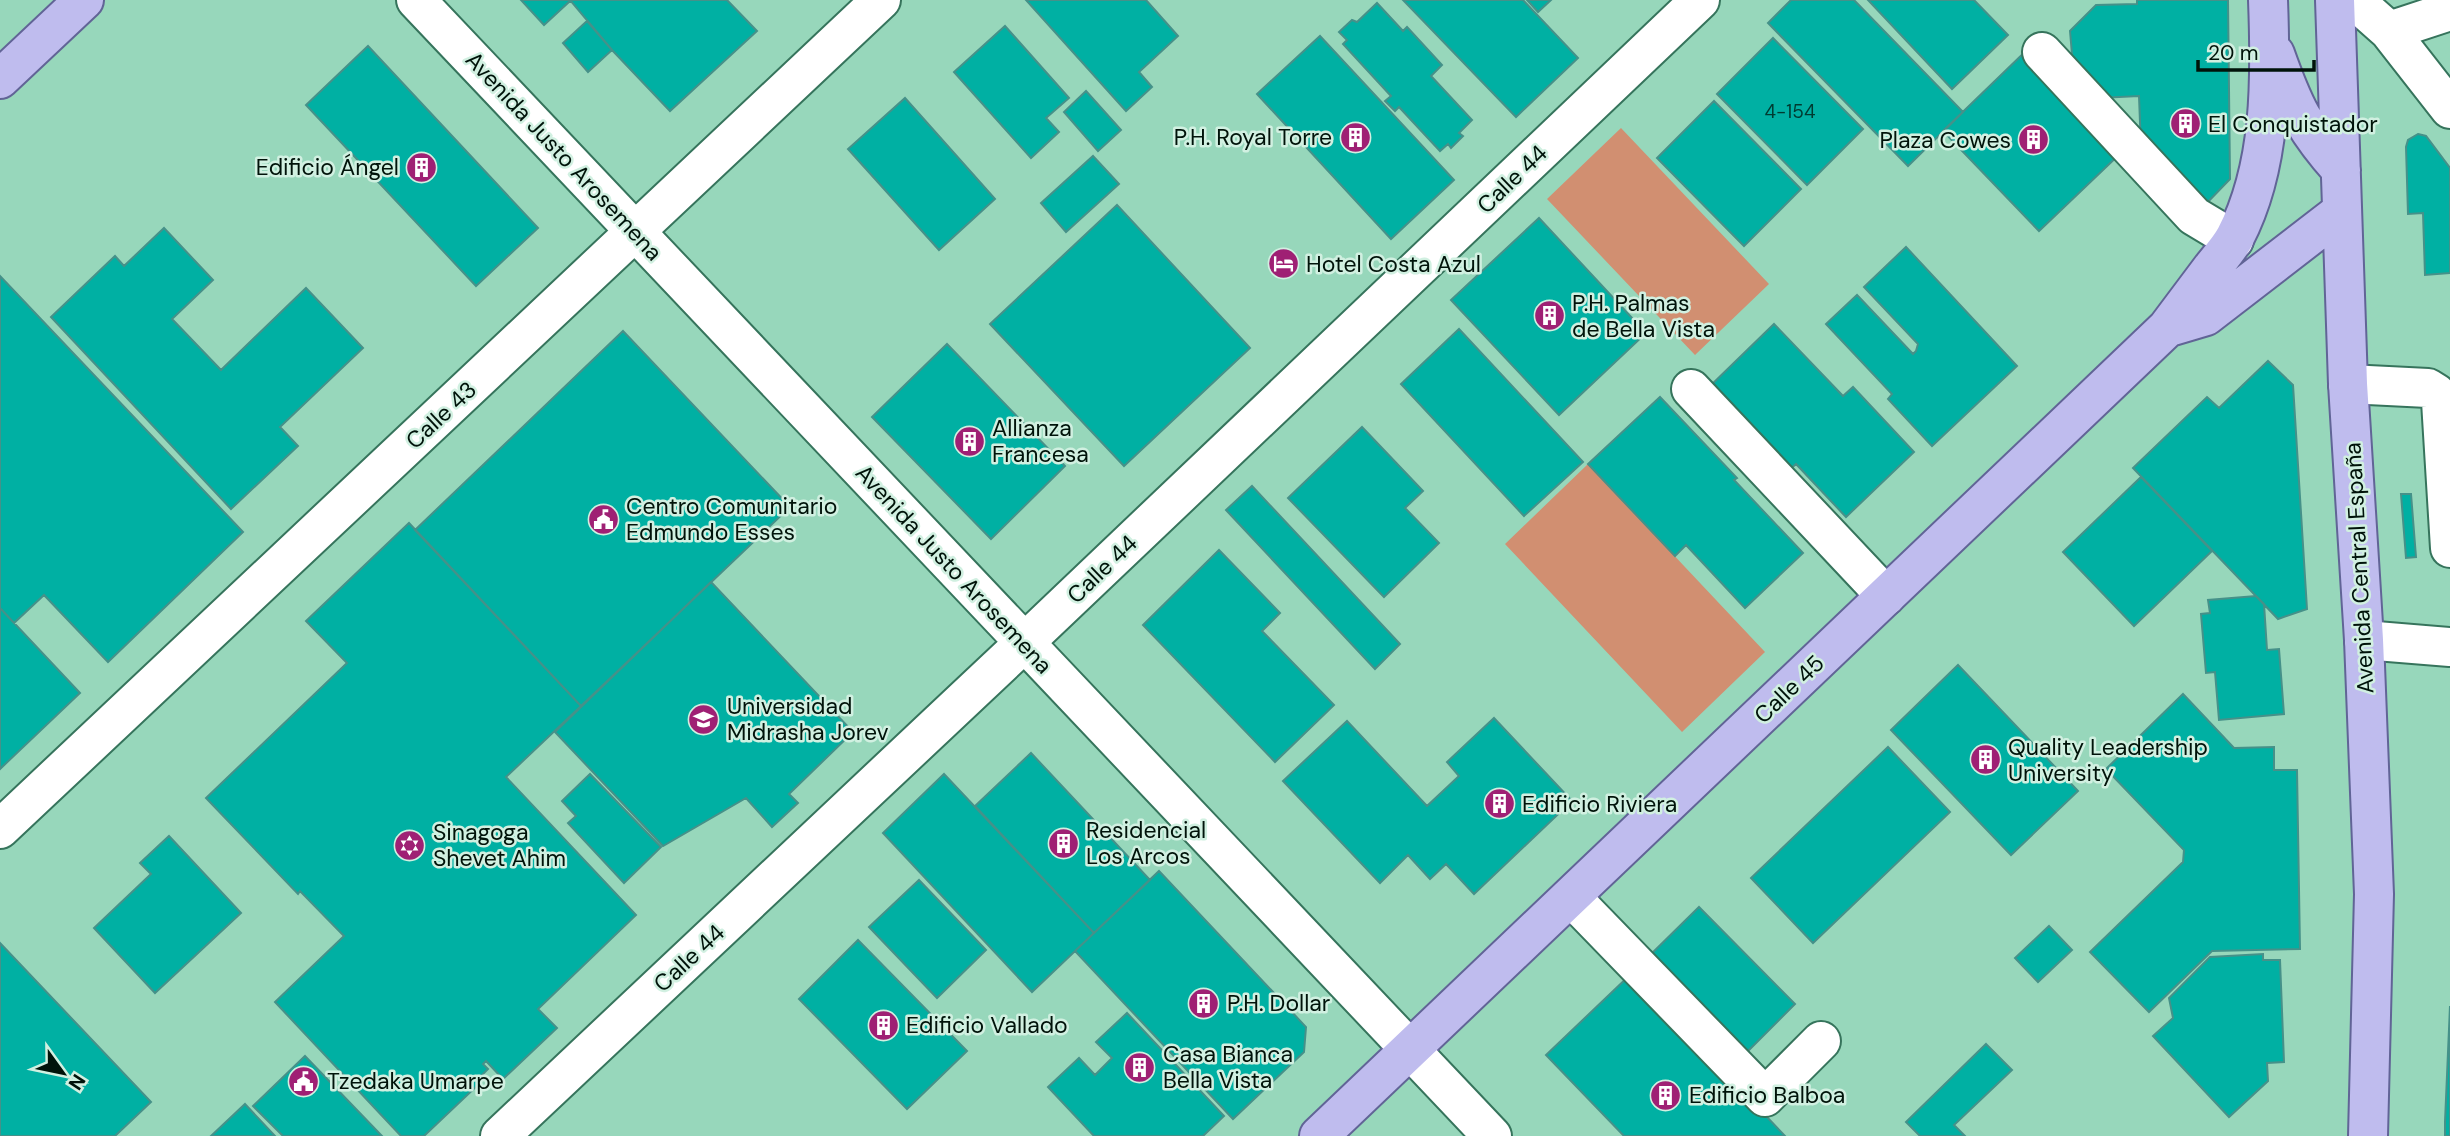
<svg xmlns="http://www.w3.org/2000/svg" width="2450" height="1136" viewBox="0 0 2450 1136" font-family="'DM Sans',sans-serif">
<rect width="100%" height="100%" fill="#97d7bb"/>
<path fill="#d18f71" d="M1621,128l148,156 -74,71 -148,-156z
M1588,464l177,188 -83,80 -177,-188z"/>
<path fill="#00b0a3" stroke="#469189" stroke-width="2" d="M521,0h49v1l-26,24z
M727,0l30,31 -87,80 -58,-61 -42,-50z
M1026,0h120l32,36 -39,36 13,15 -26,24z
M1403,0h120l55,58 -62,59z
M1527,0h24l-13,12z
M1791,0h63l109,112 -55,54 -140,-143z
M1868,0h106l34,35 -56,54z
M2137,0h91l2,179 -29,30 -60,-60 -2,-53 -40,2 -25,-20 -4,-47 26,-26 41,-1z
M1377,3l26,28 4,-4 35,38 -11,11 41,44 -13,13 4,3 -12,12 -3,-4 -8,7 -41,-44 -4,4 -10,-10 6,-5 -48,-52 4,-4 -8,-8 13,-12 5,2z
M587,21l25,29 -24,22 -25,-29z
M1005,26l64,72 -23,20 13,14 -28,26 -77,-86z
M1320,36l134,144 -63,59 -134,-145z
M1773,38l90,91 -56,56 -90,-91z
M368,46l170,182 -62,58 -170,-181z
M2028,49l96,101 -85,81 -96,-100z
M1086,91l35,39 -23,21 -34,-39z
M905,98l90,101 -56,51 -91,-101z
M1714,101l87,88 -57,57 -87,-88z
M2418,134l8,2 24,32v105l-25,2 -2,-62 -15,1 -2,-67 2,-7z
M1093,156l26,28 -53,48 -25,-29z
M1117,205l133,143 -126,118 -134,-142z
M1539,218l107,115 -87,82 -108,-115z
M164,228l49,52 -41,39 49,51 85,-82 57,60 -83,79 18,19 -67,63 -180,-192 64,-61 9,10z
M1906,247l111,119 -85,80 -44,-47 4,-5 -66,-70 31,-29 56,59 3,-3 2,-7 -54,-57z
M0,276l243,256 -135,130 -64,-67 -30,28 -14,-15z
M1774,324l69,72 10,-9 61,65 -68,65 -50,-53 -10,9 -79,-84z
M1459,329l124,133 -59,54 -123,-132z
M623,331l167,176 -209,199 -166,-176z
M947,344l118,122 -74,73 -119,-122z
M2268,361l25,24 14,224 -29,10 -145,-151 74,-71 12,11z
M1660,397l77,81 -3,2 69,73 -58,55 -59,-63 -11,11 -87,-92z
M1362,427l61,64 -18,17 34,35 -55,54 -96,-99z
M2141,477l71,74 -78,75 -71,-74z
M1252,486l148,158 -25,25 -149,-159z
M2401,494h10l5,63 -10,1z
M409,523l172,183 -75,71 130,138 -98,94 19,19 -54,51 -17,-18 -3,3 5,5 -10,10 3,3 -57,54h-23l-126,-134 69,-66 -44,-45 -2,3 -92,-96 141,-135 -41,-42z
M1219,550l61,63 -18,18 72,74 -59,57 -132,-137z
M711,582l142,150 -64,62 9,9 -26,24 -26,-29 -83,48 -108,-114z
M2256,596l8,8 3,46 12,-1 5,65 -65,6 -4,-48 -9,1 -5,-59 9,-1 -2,-13z
M0,608l80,85 -80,76z
M1958,665l120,126 -67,64 -120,-125z
M2183,694l51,54 40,-1v23h23l3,179 -88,2 -63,61 -59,-60 93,-90 1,-12 -78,-81z
M1494,718l78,83 -98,93 -28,-30 -16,15 -22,-24 -28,28 -97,-102 64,-60 80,85 32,-30 -12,-14z
M1888,747l62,65 -137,131 -62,-65z
M1031,753l119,127 -56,53 -119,-127z
M590,774l71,73 -37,36 -56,-60 8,-7 -14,-15z
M944,774l150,159 -62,59 -149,-159z
M169,836l72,77 -86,80 -61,-65 57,-54 -11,-11z
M1159,871l147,156 -2,25 -71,67 -158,-168z
M919,880l67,70 -49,48 -68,-71z
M1699,907l96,97 -54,54 -96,-98z
M2049,926l23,24 -34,32 -23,-24z
M858,940l109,111 -60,58 -108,-110z
M0,943l151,159 -36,34h-115z
M2263,954v6h17l4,102 -17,1 1,18 -39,36 -76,-81 20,-18 -4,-20 41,-41z
M1631,974l154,162h-161l-78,-81z
M2450,1006v130h-5v-14z
M1127,1013l97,103 -21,20h-109l-46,-49 31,-29 16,17 17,-17 -16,-16z
M1986,1044l26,26 -58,55 11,11h-45l-14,-14z
M305,1056l77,80h-99l-30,-30z
M245,1104l30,32h-64z"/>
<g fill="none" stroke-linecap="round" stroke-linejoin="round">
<defs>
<path id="minor" d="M416,0l1076,1136
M2354,0l35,31 61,78
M2389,31l61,-20
M2042,52l152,164 40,24
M2348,384l80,4 8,5 5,8 9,147
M1691,389l195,207
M2364,640l86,7
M0,829l881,-829
M1571,897l194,200 56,-56
M500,1136l524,-493 676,-643"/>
<path id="major" d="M2335,0l13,384 16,256 10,254 -6,242
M2275,54c18,51 29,75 66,116
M0,79l84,-79
M2169,327l37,-11 136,-105
M1319,1136l848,-808c15,-20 30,-40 45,-60 8,-10 17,-20 23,-31 37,-71 36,-158 33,-237"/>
</defs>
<use href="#minor" stroke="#36745c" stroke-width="42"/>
<use href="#major" stroke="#616496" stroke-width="42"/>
<use href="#minor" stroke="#fff" stroke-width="38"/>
<use href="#major" stroke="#bfbcee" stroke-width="38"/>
</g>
<defs>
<symbol id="building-disc" viewBox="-11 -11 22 22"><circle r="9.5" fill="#9f2074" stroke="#d1f0e1"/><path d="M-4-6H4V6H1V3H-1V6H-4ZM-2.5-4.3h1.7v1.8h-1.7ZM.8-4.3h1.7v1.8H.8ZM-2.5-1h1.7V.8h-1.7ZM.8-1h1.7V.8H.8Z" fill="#fff"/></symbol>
<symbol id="hotel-disc" viewBox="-11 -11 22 22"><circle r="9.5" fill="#9f2074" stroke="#d1f0e1"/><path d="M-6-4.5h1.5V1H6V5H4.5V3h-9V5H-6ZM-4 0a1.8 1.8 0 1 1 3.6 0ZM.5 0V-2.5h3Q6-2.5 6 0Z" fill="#fff"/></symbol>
<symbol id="civic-disc" viewBox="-11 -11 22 22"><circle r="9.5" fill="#9f2074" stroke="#d1f0e1"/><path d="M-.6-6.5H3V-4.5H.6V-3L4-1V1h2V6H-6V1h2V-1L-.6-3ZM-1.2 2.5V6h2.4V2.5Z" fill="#fff"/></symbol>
<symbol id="university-disc" viewBox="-11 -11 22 22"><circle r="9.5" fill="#9f2074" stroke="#d1f0e1"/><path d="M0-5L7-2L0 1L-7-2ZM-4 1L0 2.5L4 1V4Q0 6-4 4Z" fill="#fff"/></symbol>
<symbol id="synagogue-disc" viewBox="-11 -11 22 22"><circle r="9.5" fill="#9f2074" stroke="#d1f0e1"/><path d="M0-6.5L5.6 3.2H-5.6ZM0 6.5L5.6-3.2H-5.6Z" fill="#fff"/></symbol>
</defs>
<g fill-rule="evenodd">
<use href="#building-disc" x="2168" y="106" width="35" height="35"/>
<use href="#building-disc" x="1338" y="120" width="35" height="35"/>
<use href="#building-disc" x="2016" y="122" width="35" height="35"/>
<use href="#building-disc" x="404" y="150" width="35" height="35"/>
<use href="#hotel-disc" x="1266" y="246" width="35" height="35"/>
<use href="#building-disc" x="1532" y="298" width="35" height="35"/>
<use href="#building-disc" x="952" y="424" width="35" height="35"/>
<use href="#civic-disc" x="586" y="502" width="35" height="35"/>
<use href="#university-disc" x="686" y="702" width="35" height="35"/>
<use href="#building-disc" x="1968" y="742" width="35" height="35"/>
<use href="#building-disc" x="1482" y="786" width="35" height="35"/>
<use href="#building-disc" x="1046" y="826" width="35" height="35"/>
<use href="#synagogue-disc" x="392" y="828" width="35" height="35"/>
<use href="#building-disc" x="1186" y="986" width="35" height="35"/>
<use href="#building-disc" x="866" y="1008" width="35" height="35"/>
<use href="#building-disc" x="1122" y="1050" width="35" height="35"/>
<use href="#civic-disc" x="286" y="1064" width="35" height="35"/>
<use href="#building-disc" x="1648" y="1078" width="35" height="35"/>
</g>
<g text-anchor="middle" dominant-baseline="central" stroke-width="5" stroke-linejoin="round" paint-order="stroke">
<g font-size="19" fill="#003a30">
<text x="1790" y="111">4-154</text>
</g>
<g font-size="23" fill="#00130a" stroke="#d1f0e1" text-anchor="start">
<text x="2208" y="124">El Conquistador</text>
<text x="1332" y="137" text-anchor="end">P.H. Royal Torre</text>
<text x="2011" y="140" text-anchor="end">Plaza Cowes</text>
<text x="399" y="167" text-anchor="end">Edificio Ángel</text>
<text x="1306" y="264">Hotel Costa Azul</text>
<text x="1572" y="303">P.H. Palmas<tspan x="1572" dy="26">de Bella Vista</tspan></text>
<text x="992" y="428">Allianza<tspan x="992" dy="26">Francesa</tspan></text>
<text x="626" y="506">Centro Comunitario<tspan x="626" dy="26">Edmundo Esses</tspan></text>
<text x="727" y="706">Universidad<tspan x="727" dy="26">Midrasha Jorev</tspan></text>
<text x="2008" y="747">Quality Leadership<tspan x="2008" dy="26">University</tspan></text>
<text x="1522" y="804">Edificio Riviera</text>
<text x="1086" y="830">Residencial<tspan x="1086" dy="26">Los Arcos</tspan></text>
<text x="433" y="832">Sinagoga<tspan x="433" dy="26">Shevet Ahim</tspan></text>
<text x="1227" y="1003">P.H. Dollar</text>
<text x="906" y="1025">Edificio Vallado</text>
<text x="1163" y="1054">Casa Bianca<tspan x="1163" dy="26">Bella Vista</tspan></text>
<text x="327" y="1081">Tzedaka Umarpe</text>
<text x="1689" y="1095">Edificio Balboa</text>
</g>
<g font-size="23" fill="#00130a" stroke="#d1f0e1">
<text transform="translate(564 156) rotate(47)">Avenida Justo Arosemena</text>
<text transform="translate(1512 179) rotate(-44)">Calle 44</text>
<text transform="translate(441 415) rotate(-43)">Calle 43</text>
<text transform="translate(2359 568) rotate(-93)">Avenida Central España</text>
<text transform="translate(954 569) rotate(47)">Avenida Justo Arosemena</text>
<text transform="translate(1102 569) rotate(-44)">Calle 44</text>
<text transform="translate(1789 689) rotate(-44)">Calle 45</text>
<text transform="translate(689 958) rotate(-43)">Calle 44</text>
</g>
</g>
<g transform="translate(63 1073) rotate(123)" stroke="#d1f0e1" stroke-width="5" paint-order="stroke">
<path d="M0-5L12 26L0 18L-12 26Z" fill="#00130a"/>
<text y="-10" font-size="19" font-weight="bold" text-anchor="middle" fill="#00130a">N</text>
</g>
<path d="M2198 60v10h116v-10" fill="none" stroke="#00130a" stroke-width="3.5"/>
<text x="2208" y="60" font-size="21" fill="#00130a" stroke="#d1f0e1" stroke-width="5" paint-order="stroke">20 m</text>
</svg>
